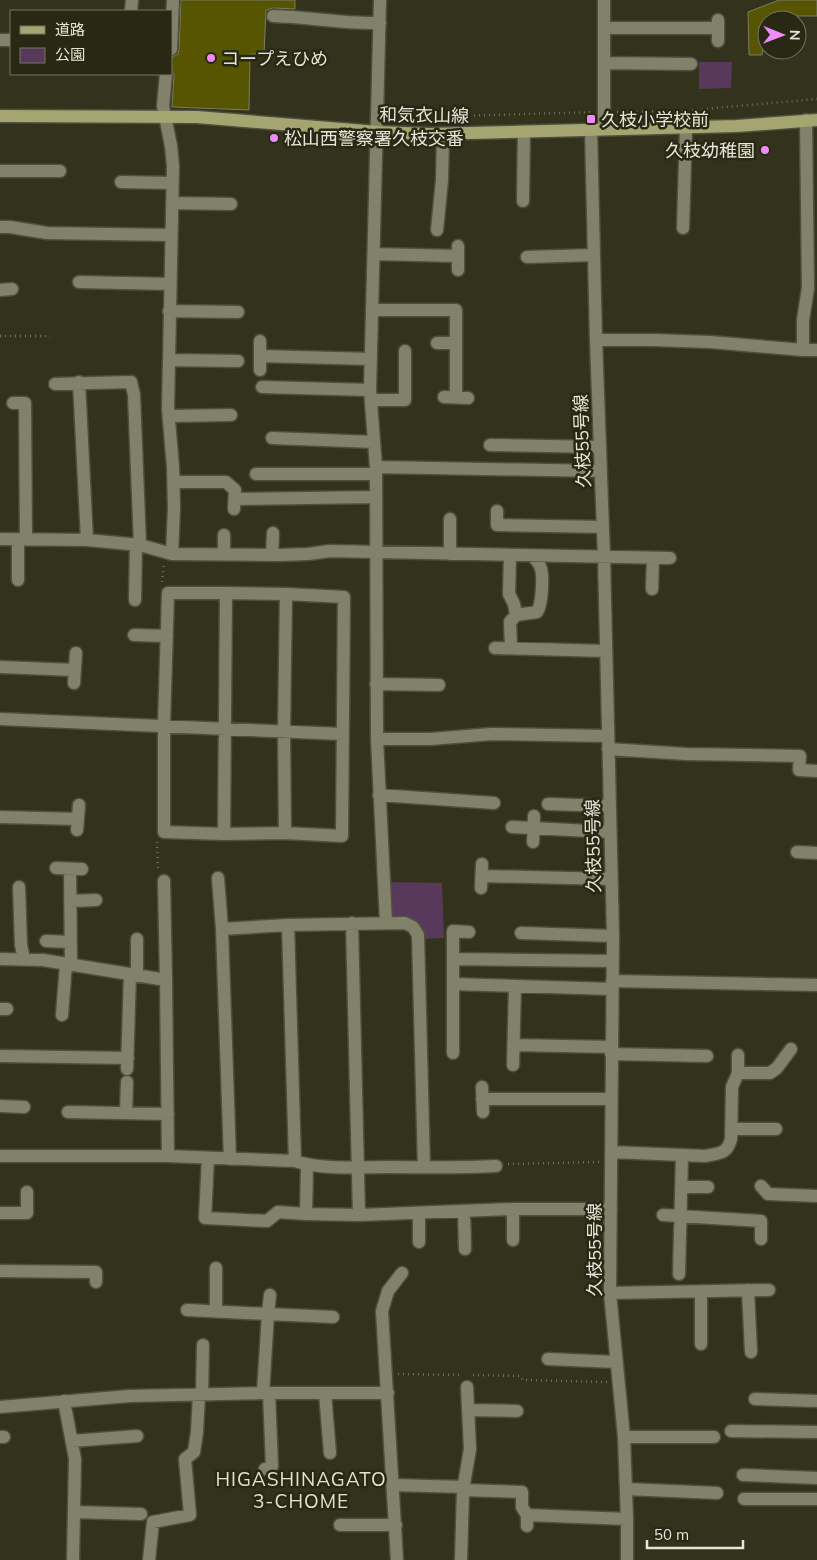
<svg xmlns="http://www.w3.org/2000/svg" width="817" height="1560" viewBox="0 0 817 1560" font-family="Mulish,'Noto Sans JP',sans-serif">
<rect width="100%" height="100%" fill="#32321d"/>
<path fill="#59395b" d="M699,62h33l-1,26 -32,1z
M389,882l53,1 2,55 -24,1 -29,-20z"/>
<path fill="#575502" stroke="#7b7c65" d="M181,0h114v9l-22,-1 -7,2 -2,44h-14l-1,56 -77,-3 2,-32 -3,-7v-5l1,-6 6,-3 1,-5z
M779,0h38v16h-33l-10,4h-7l-5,35h-13l-1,-43z"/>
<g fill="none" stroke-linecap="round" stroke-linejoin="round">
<defs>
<path id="minor" d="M380,0l-10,390 6,77 1,272 9,183
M131,11l1,-11
M273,16c36,1 71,8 107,7
M605,28h113
M0,40h11
M718,41v-21
M171,49l2,-49
M605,63l86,1
M166,74l-3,32 8,40 2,20 -5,243 5,58 1,41 -2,46
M604,129v-129
M591,130l5,210 8,217 9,379 -3,357 14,144 3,82v41
M0,171h60
M121,182l51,1
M523,201l1,-69
M172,203l59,1
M0,227h10l37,6 124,2
M683,228l3,-100
M437,230l5,-50 1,-46
M374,254l84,2
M527,257l67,-2
M458,270v-24
M79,282l91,2
M0,290l12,-1
M373,310h83v87
M169,311l69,1
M596,340h57l57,2 93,8h14
M437,343h19
M803,350v-30l5,-32 -2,-168
M260,356l111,3
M169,360l69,1
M260,370v-29
M79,382l8,158
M55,384l76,-2 3,13 6,150
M262,387l108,3
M444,397l24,1
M371,400h34v-49
M13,403h12l1,136
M169,416l62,-1
M272,438l102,4
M490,445l110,2
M376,467l225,4
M256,474h120
M174,482h52l9,8 -1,19
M235,499l141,-2
M497,511v14l106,2
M0,539l87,1 53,5 32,9 107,1 29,-1 22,-3 340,7
M18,539v41
M224,554v-19
M450,554v-35
M272,555l1,-22
M510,555l-1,39 5,10 2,11
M652,589l1,-31
M286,594l58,3 -2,239 -57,-3 -1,-102z
M135,600l1,-55
M134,635l33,1
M495,648l111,3
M511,648l-1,-26 6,-7 21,-3c5,-7 7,-37 3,-46 -1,-3 -5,-7 -7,-10
M0,667l75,3
M74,683l2,-30
M376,684l63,1
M0,719l342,15
M377,739h53l62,-5 116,2
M608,749l79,5 113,2 -1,14 18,1
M379,795l115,8
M548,804l62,2
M0,817l78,2
M512,827l98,5
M77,830l2,-25
M285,833l-61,1 2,-241 60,1
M224,834l-60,-2v-107l4,-132h58
M533,842l1,-26
M797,852l20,1
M56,868l26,1
M70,869l1,96
M482,876l129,3
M218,878l4,51
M164,881l2,99
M19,887l2,58 3,14
M481,888l1,-24
M70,901l26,-1
M352,923l7,292
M288,925l7,236
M521,933l92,3
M46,941l24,1
M0,959l43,1 123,20 2,176
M453,959l159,2
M137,975v-36
M612,981l205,4
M453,984l159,5
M0,1009h7
M62,1015l4,-51
M514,1045l97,2
M453,1053v-122l16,1
M611,1054l96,2
M0,1056l128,2
M513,1065l2,-79
M127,1069l3,-95
M738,1073h32l7,-5 14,-19
M482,1087l1,25
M482,1099h129
M0,1106l24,1
M68,1112l100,2
M126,1113l1,-31
M731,1129h45
M611,1152l95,4c14,-3 21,-2 25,-17l1,-52 6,-14v-18
M0,1156h168l127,5c27,9 63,6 92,6 37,0 73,1 109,-1
M208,1158l-3,60 62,3 11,-9 28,2
M230,1159l-8,-230 66,-4 117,-2 8,4 5,8 6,232
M307,1165l-1,49 53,1 154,-6h98
M761,1186l7,8 49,2
M682,1187h26
M513,1209v31
M464,1211l1,38
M0,1213h27v-21
M419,1213v29
M663,1215l98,6v18
M216,1268v43
M0,1271l96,1v10
M679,1274l3,-118
M748,1290l3,62
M701,1291v53
M610,1293l159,-3
M270,1295l-2,19 65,3
M187,1310l81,4 -5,79
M548,1359l68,3
M325,1393l5,60
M202,1394l1,-49
M755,1399l62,2
M64,1401l11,58 -2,101
M0,1407l129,-11 134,-3h125
M469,1410l48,1
M731,1431l86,1
M0,1437h4
M624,1437h90
M72,1441l65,-5
M265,1469l7,-3 -3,-73
M743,1475l74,3
M393,1485l71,2
M627,1489l90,4
M463,1490l59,2v15l5,8v11
M744,1499h73
M74,1512l67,2
M527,1515l100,4
M340,1525h56
M149,1560l4,-38 37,-7 -5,-56 9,-7 3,-20 2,-37
M397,1560l-15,-249 6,-20 14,-18
M461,1560l2,-70 7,-41 -3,-62"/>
<path id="major" d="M0,116l197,1 181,15 51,2 308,-8 80,-6"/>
</defs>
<use href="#minor" stroke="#4f4f3d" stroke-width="15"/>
<use href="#major" stroke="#4f4f3d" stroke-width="15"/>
<path stroke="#6f6f5d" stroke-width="2.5" stroke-dasharray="1 4" stroke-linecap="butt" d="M617,112l64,-1 136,-12
M389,118l205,-6
M0,336h45l5,2
M162,582l2,-19
M157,842l1,29
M508,1164l92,-2
M398,1374l64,1
M473,1375l47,1 3,4 84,2"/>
<use href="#minor" stroke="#82826b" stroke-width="12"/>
<use href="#major" stroke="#a5a572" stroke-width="12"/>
</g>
<g fill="#ef8bf6" stroke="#282814" stroke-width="2">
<circle cx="211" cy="58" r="5"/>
<rect x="586" y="114" width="10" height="10" rx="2.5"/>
<circle cx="274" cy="138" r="5"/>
<circle cx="765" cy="150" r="5"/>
</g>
<g text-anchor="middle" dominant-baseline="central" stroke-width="5" stroke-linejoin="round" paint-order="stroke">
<g font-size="18" fill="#e5e5d8" stroke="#282814" text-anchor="start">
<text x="221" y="58">コープえひめ</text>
<text x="601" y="119">久枝小学校前</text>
<text x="284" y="138">松山西警察署久枝交番</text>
<text x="755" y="150" text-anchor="end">久枝幼稚園</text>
</g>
<g font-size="18" fill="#e5e5d8" stroke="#282814">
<text transform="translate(424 115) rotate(1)">和気衣山線</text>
<text transform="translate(582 441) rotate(-92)">久枝55号線</text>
<text transform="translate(593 846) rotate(-91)">久枝55号線</text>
<text transform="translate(594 1250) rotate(-90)">久枝55号線</text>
</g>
<g font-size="19" letter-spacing="1" fill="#e2e3c9" stroke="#282814">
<text x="301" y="1479">HIGASHINAGATO<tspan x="301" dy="22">3-CHOME</tspan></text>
</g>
</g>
<rect x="10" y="10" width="162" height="65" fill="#282814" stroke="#747462"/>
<rect x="20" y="26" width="25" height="8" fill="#a5a572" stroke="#747462"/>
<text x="55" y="35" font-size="15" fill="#e5e5d8">道路</text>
<rect x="20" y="48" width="25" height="15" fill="#59395b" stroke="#747462"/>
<text x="55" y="60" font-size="15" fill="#e5e5d8">公園</text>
<g transform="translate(782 35) rotate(91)"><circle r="24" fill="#282814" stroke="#747462"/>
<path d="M0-4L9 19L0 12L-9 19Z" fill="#ef8bf6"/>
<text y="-8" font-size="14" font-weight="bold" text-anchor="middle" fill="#e5e5d8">N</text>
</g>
<path d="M647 1540v8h96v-8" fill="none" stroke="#e5e5d8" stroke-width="2.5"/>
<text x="654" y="1540" font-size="15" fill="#e5e5d8" stroke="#282814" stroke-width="4" paint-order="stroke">50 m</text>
</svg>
